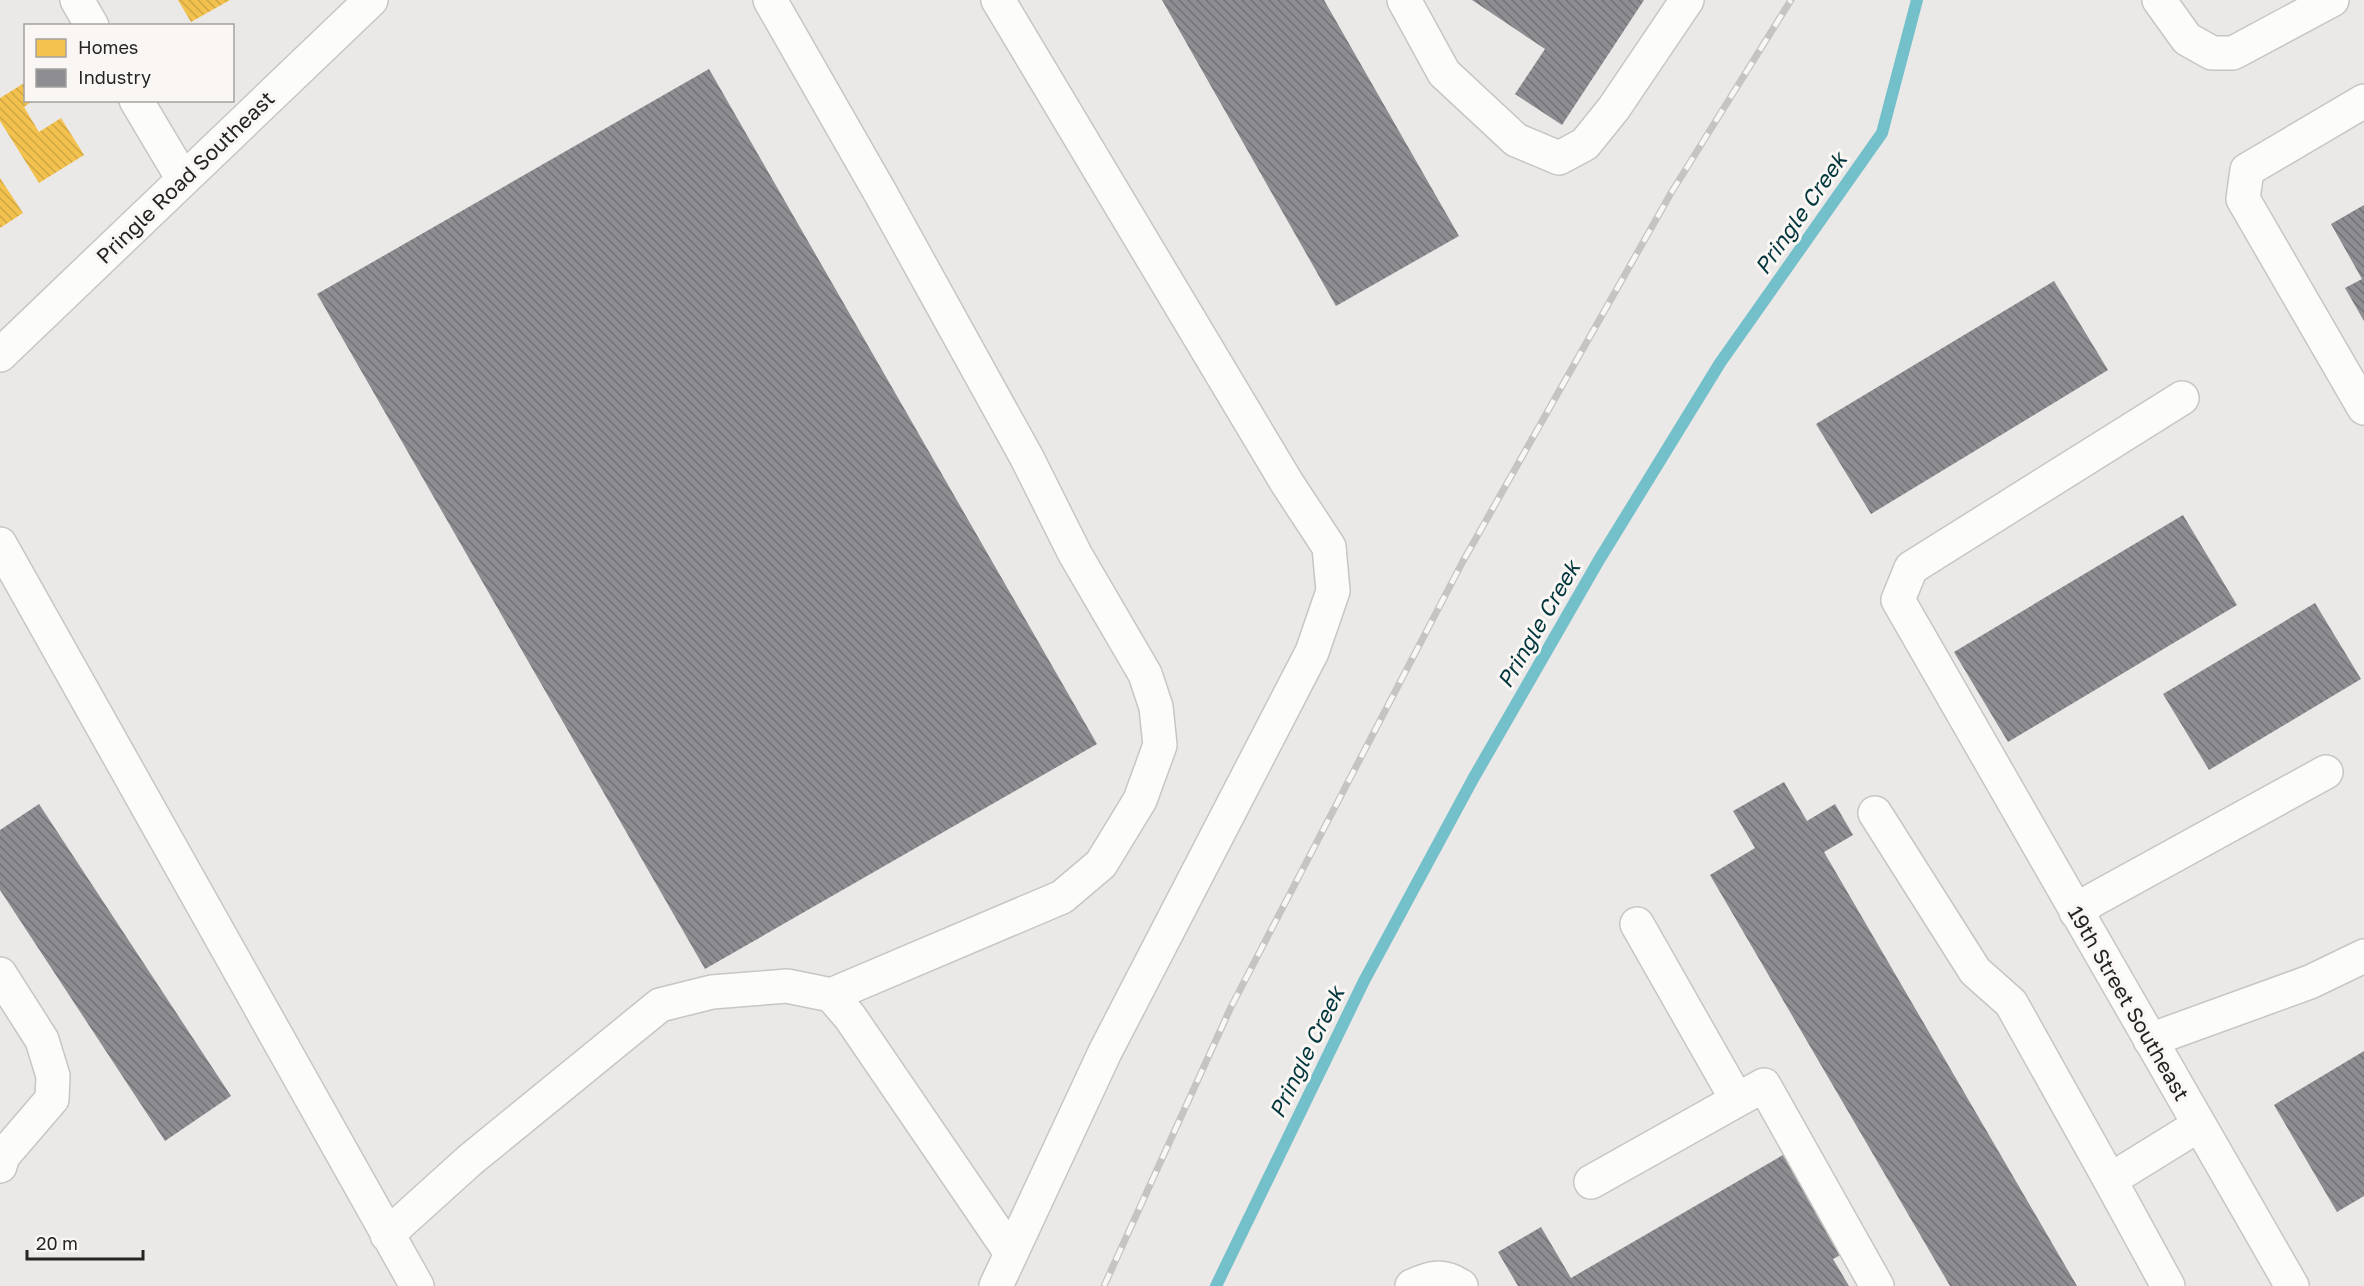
<svg xmlns="http://www.w3.org/2000/svg" width="2364" height="1286" viewBox="0 0 2364 1286" font-family="'Golos Text',sans-serif">
<defs>
<pattern id="homes-back-hatch" width="6" height="6" patternUnits="userSpaceOnUse" patternTransform="scale(1.5)"><rect width="6" height="6" fill="#f2c14e"/><path d="M-1 5l2 2M0 0l6 6M5-1l2 2" fill="none" stroke="#cfa644"/></pattern>
<pattern id="industry-back-hatch" width="6" height="6" patternUnits="userSpaceOnUse" patternTransform="scale(1.5)"><rect width="6" height="6" fill="#8d8d92"/><path d="M-1 5l2 2M0 0l6 6M5-1l2 2" fill="none" stroke="#737377"/></pattern>
</defs>
<rect width="100%" height="100%" fill="#ebe9e7"/>
<path fill="url(#homes-back-hatch)" d="M178,0h52l-39,22z
M26,82v18h8l-10,7 15,25 22,-14 23,37 -45,28 -39,-62v-23z
M0,178l23,35 -23,15z"/>
<path fill="url(#industry-back-hatch)" d="M1162,0h162l135,236 -123,70z
M1472,0h172l-82,125 -47,-31 30,-45z
M709,69l388,675 -392,225 -388,-675z
M2364,205v116l-19,-33 17,-9 -31,-55z
M2054,281l54,89 -237,144 -55,-90z
M2183,515l54,90 -229,137 -54,-90z
M2315,603l46,76 -152,91 -46,-76z
M1784,782l23,39 28,-17 18,31 -29,17 253,434h-127l-240,-411 45,-27 -22,-37z
M39,804l192,292 -66,45 -165,-251v-60z
M2364,1051v145l-27,16 -63,-107z
M1788,1152l58,100 -13,7 16,27h-331l-20,-34 43,-25 30,51z"/>
<g fill="none" stroke-linecap="round" stroke-linejoin="round">
<path stroke="#74c0ca" stroke-width="12" d="M1216,1286l148,-305 109,-202 126,-219 121,-197 162,-230 35,-133"/>
<defs>
<path id="minor" d="M77,0l15,26
M1404,0l40,73 72,67 43,18 26,-14 29,-36 73,-108
M2159,0l28,39 25,14h21l99,-53
M136,100l47,79
M2364,101l-117,69 -4,29 121,209
M0,355l371,-355
M2182,398l-271,170 -13,32 394,686
M0,544l417,742
M1875,813l100,158 36,32 99,177 89,-55
M2076,912l17,-12 233,-128
M1637,924l100,176
M0,974l42,66 11,36 -1,23 -49,57 -3,10
M831,995l19,22 161,236
M2150,1040l160,-58 54,-26
M2110,1180l58,106
M1591,1182l173,-97 113,201
M387,1235l83,-75 190,-155 52,-13 75,-6 44,9 231,-98 39,-33 39,-64 20,-55 -4,-38 -11,-33 -70,-120 -48,-96 -146,-264 -111,-194
M996,1286l109,-234 207,-400 21,-61 -4,-44 -42,-64 -289,-483
M1412,1286c19,-9 30,-12 49,0"/>
</defs>
<use href="#minor" stroke="#c7c6c4" stroke-width="36"/>
<use href="#minor" stroke="#fcfcfb" stroke-width="33"/>
<defs>
<path id="rail" d="M1104,1286l127,-279 231,-444 209,-370 120,-193"/>
</defs>
<use href="#rail" stroke="#c5c4c3" stroke-width="7"/>
<use href="#rail" stroke="#f9f6f3" stroke-width="4.5" stroke-dasharray="14" stroke-linecap="butt"/>
</g>
<g text-anchor="middle" dominant-baseline="central" stroke-width="6" stroke-linejoin="round" paint-order="stroke">
<g font-size="21" fill="#252423" stroke="#f9f6f3">
<text transform="translate(185 177) rotate(-44)">Pringle Road Southeast</text>
<text transform="translate(2129 1003) rotate(60)">19th Street Southeast</text>
</g>
<g font-size="22" font-style="italic" fill="#01363d" stroke="#f9f6f3">
<text transform="translate(1800 213) rotate(-55)">Pringle Creek</text>
<text transform="translate(1538 624) rotate(-60)">Pringle Creek</text>
<text transform="translate(1306 1052) rotate(-64)">Pringle Creek</text>
</g>
</g>
<rect x="24" y="24" width="210" height="78" fill="#f9f6f3" stroke="#a4a2a0" stroke-width="1.5"/>
<rect x="36" y="39" width="30" height="18" fill="#f2c14e" stroke="#a4a2a0" stroke-width="1.5"/>
<text x="78" y="54" font-size="18" fill="#252423">Homes</text>
<rect x="36" y="69" width="30" height="18" fill="#8d8d92" stroke="#a4a2a0" stroke-width="1.5"/>
<text x="78" y="84" font-size="18" fill="#252423">Industry</text>
<path d="M27 1250v9h116v-9" fill="none" stroke="#252423" stroke-width="3"/>
<text x="36" y="1250" font-size="18" fill="#252423" stroke="#f9f6f3" stroke-width="4.5" paint-order="stroke">20 m</text>
</svg>
